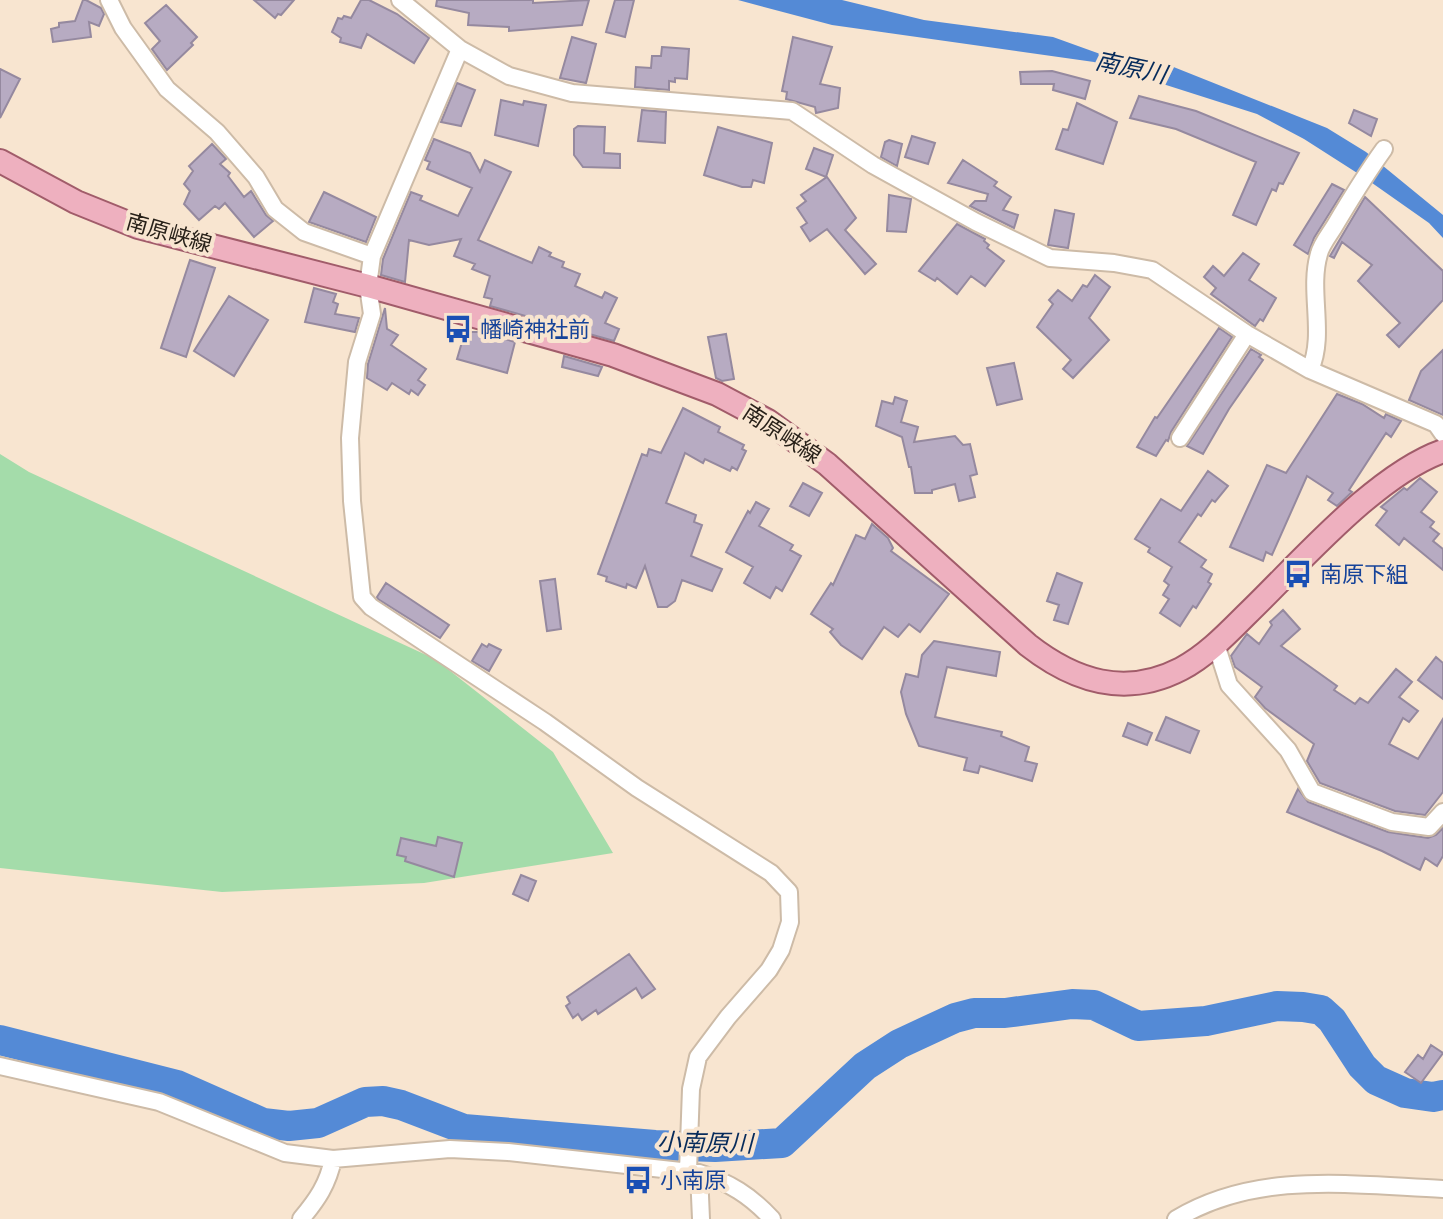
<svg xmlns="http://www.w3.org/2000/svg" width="1443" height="1219" viewBox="0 0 1443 1219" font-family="'DejaVu Sans','Noto Sans JP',sans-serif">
<rect width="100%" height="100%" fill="#f8e5d0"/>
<path fill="#a4dcaa" d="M0,454l29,18 406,187 118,93 60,101 -189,30 -202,9 -222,-24z"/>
<path fill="#548ad6" d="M738,0h104l82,20 129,17 50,18 53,5 171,68 39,24 77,63v23l-14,-15 -64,-45 -61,-39 -47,-25 -163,-52 -262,-37z"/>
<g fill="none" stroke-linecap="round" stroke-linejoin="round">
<path stroke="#548ad6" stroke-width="30" d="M0,1040l177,45 86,38 26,3 29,-3 47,-21 18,-1 18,4 63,24 191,16 60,2 67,-4 83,-77 34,-22 56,-26 19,-5h31l67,-9 22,1 44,21 68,-5 71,-15 26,1 18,3 11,10 30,46 14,14 29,13 28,4 10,-2"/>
</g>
<path fill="#b7abc2" stroke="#95899f" stroke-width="2" d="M86,0l15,8 3,6 -5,12 -10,-4 2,15 -38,5 -2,-13 8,-2v-4l16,-2 8,-21z
M254,0h40l-13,15 -3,-1 -3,4z
M361,0h8l28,14 32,24 -15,25 -47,-29 -6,14 -21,-6 1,-4 -9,-6 6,-14 4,1 2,-3 7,2z
M437,0h96v3l56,-3 -7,25 -73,6v-4l-41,-2 1,-12 -33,-7z
M615,0h19l-9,37 -19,-5z
M166,5l31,32 -6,6 2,2 -26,25 -15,-21 8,-8 -15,-18z
M572,37l24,7 -10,39 -26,-5z
M793,37l39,10 -12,37 20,4 -2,20 -22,5 -1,-6 -29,-8 1,-7 -5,-1z
M662,47l27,2 -2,30 -12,-1v4l-6,-1v9l-34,-3 1,-20 15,1 1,-12h9z
M0,69l20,10 -20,39z
M1052,71l38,10 -5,18 -32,-9 1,-6h-33l-1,-12z
M457,83l18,7 -14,36 -20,-4z
M1139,96l57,15 103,42 -16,31 -4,-1 -3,8 -4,-2 -16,36 -23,-10 23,-53 -80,-33 -46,-11z
M501,100l22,5 1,-4 22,4 -8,41 -43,-11z
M1077,103l40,19 -14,42 -47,-15 7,-20 5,1z
M642,110l24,2 -1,31 -27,-2z
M1354,110l23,9 -6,17 -22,-13z
M578,126l27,1 -1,26 16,1v14l-37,-1 -9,-12v-26z
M718,127l54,16 -8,40 -11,-3 -2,7h-9l-38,-12z
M912,136l23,7 -7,21 -23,-7z
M434,139l36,14 10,19 5,-12 26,12 -33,68 54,23 7,-16 12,6 -2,3 15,6 -2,5 18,7 -5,12 27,12 3,-6 12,6 -12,25 14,6 -5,12 -124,-35 2,-7 -8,-2 6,-21 -18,-7 3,-5 -21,-8 7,-17 -32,6 -20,-5 -4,42 -24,-7 2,-16 28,-67 11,4 -2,4 38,16 14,-28 -45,-19 3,-7 -5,-2z
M889,140l13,4 -5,22 -16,-9 4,-15z
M212,144l14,15 -6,5 10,9 -2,3 16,21 7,-6 15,24 7,6 -19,16 -29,-34 -6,6 -4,-3 -16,14 -15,-16 6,-13 -6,-7 9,-13 -4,-5z
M814,148l19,7 -7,22 -20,-8z
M963,160l34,22 -3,4 17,11 -8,13 15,5 -4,13 -44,-22 5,-5h11l2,-7 -40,-11z
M827,177l29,41 -11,12 31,34 -11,10 -38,-45 -17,12 -9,-14 6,-4 -10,-15 9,-7 -5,-6z
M1332,184l12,6 -30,48 -6,16 -14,-9z
M324,192l52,25 -10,25 -57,-20z
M889,195l22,4 -5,33 -19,-1z
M1365,197l78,74v29l-44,47 -12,-12 13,-12 -42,-42 14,-16 -30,-23 -8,16 -4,-2z
M1055,210l19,4 -6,34 -20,-3z
M957,224l28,15 -1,2 5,4 -2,3 17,13 -19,25 -14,-10 -14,18 -20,-16 -2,3 -16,-10z
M1243,253l16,11 -10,16 27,18 -13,23 -3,-2 -5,7 -44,-32 5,-6 -12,-11 9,-11 11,10z
M190,260l25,8 -29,89 -25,-9z
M1095,275l15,12 -21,31 20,22 -36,38 -10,-9 8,-9 -34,-33 16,-23 -4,-4 9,-10 14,11 11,-16 4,2z
M314,288l22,6 -3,8 5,2 -3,10 24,4 -4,14 -50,-10z
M229,296l39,24 -34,56 -40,-25z
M385,308l2,21 11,6 -7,10 35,24 -8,11 7,5 -7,10 -7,-5 -2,4 -17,-11 -5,7 -20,-12 1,-14z
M1219,328l13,9 -61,95 -3,9 -2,-1 -10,16 -19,-9 18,-30 2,1z
M465,332h16l34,10 -8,31 -50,-14z
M726,334l8,45 -12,2 -6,-3 -8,-41z
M1251,349l10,6 -2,2 4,3 -34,49 -26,45 -16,-8z
M1443,350v65l-34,-15 12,-29z
M564,356l38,11 -4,9 -36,-9z
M1014,363l8,36 -25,6 -10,-37z
M1337,394l25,10 22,14 2,-4 15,7 -10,16 -5,-4 -37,57 3,2 -15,14 -9,-6 5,-7 -26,-17 -35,79 -6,-3 -3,9 -33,-14 37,-82 19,8z
M895,397l12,4 -6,21 17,5 -4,15 41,-6 8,9 7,-1 7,30 -7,2 5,21 -16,4 -4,-17 -23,6v3h-17l-4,-26h-2l-7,-30 -26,-11 6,-25 11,3z
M683,408l37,19 -2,5 26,13 -2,4 4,2 -9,19 -5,-3 -2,4 -25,-12 -2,4 -18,-10 -19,50 30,12 -2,7 8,3 -11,31 31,13 -10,22 -30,-11 -7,21 -8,6h-9l-13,-41 -9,22 -9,-4 -1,4 -20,-7 1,-4 -9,-3 44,-120 5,2 2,-7 12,4z
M1208,471l20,15 -13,16 -3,-2 -11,16 -3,-2 -19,28 27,18 -5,7 11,7 -4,8 3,2 -15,24 -3,-2 -13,20 -20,-13 9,-14 -6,-4 6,-10 -5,-4 8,-14 -24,-15 2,-4 -15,-9 26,-40 20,12z
M1420,478l17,14 -16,20 13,10 -4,5 9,7 -6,7 10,8v21l-39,-32 -5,7 -23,-20 11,-14 -6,-4 23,-19 3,2z
M803,483l19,10 -13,23 -19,-10z
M756,502l13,7 -10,17 34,19 -3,5 11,6 -19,35 -6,-4 -6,11 -26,-15 9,-16 -27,-15 22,-41 2,2z
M872,524l16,14 5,10 -2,3 58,43 -29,38 -11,-8 -11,13 -14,-10 -22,32 -21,-14 -11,-13 3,-3 -22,-15 20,-31 2,2 23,-50 9,4z
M1057,573l25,10 -14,41 -14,-4 5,-15 -12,-4z
M555,579l6,50 -14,2 -7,-50z
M386,583l63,42 -9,13 -62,-39 -1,-2z
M1283,610l17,19 -19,17 56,40 -3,4 21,14 5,-6 8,5 28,-34 16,13 -13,15 19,14 -9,11 -6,-4 -14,26 29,15 25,-40v73l-18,23 -30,-4 -75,-28 -13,-22 7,-17 -49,-36 -10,-11 7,-10 -27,-20 -4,-11 16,-22 12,10 13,-19 -2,-3z
M934,641l66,11 -4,24 -49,-9 -12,50 67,15 -1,4 28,11 -4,14 12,3 -5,17 -52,-15 -2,7 -14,-3 3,-12 -48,-12 -13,-32 -5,-22 5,-18 12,3 4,-22z
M482,644l5,3 2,-3 12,6 -12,21 -17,-10z
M1436,657l7,6v36l-25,-19z
M1166,717l33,14 -9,22 -34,-13z
M1128,723l24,10 -5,12 -24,-9z
M1298,789l10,13 80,30 40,6 8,-3 7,-7v28l-6,10 -12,-8 -5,12 -38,-19 -95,-39z
M438,837l24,6 -8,34 -49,-16 1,-4 -9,-2 4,-17 35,8z
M521,875l15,6 -8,20 -15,-7z
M629,954l26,35 -13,9 -6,-10 -38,26 -2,-4 -14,10 -4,-6 -5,4 -7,-12 4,-3 -3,-6z
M1431,1045l12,8 -22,30 -16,-11 13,-17 5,4z"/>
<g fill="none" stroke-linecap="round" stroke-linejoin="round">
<defs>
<path id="minor" d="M109,0l14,28 44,61 50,43 39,45 19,32 29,23 68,24
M400,0l60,49 49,27 63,17 220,18 81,54 103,57 74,36 64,5 38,7 95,64 63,36 126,54 7,10
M460,49l-88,207 -4,30 4,28 -15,48 -7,76 2,63 10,96 9,10 174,115 92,66 134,85 18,19 1,30 -9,28 -12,20 -41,47 -30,40 -7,32 -3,82
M1310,370c16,-36 -2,-79 9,-116 2,-9 10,-19 15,-27 16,-27 32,-53 50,-78
M1180,438l67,-104
M1216,644l13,41 59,65 24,42 80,30 37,5 14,-15
M0,1066l159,36 126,51 48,6 117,-10 58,3 191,21c30,9 52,23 73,46
M699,1173l2,46
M301,1219c16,-19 27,-35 32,-60
M1176,1219c81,-49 177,-34 267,-30"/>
<path id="major" d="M0,161l76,41 62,25 230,59 245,69 104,39 51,27 59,43 201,181c46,36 97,53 153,24 25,-13 46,-35 66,-55 53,-51 128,-139 196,-163"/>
</defs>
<use href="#minor" stroke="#cdbba7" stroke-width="20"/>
<use href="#major" stroke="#a15c6a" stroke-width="26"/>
<use href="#minor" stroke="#fff" stroke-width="16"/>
<use href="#major" stroke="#eeb0bf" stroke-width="22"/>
</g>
<defs>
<symbol id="bus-bare" viewBox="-9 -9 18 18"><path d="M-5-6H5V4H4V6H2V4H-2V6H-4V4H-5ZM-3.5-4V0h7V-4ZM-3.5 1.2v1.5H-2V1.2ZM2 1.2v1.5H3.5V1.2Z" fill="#1a4fb4" stroke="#f8e5d0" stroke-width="2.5" paint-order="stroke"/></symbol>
</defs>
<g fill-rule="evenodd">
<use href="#bus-bare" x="438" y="309" width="40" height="40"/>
<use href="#bus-bare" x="1278" y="554" width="40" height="40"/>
<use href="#bus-bare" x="618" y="1160" width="40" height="40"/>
</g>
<g text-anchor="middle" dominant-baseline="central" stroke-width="8" stroke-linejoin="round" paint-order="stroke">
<g font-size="22" fill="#282119" stroke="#f8e5d0">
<text transform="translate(169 233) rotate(16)">南原峡線</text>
<text transform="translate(782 434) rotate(33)">南原峡線</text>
</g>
<g font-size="22" fill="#164399" stroke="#f8e5d0" text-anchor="start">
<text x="480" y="329">幡崎神社前</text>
<text x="1320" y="574">南原下組</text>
<text x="660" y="1180">小南原</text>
</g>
<g font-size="24" font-style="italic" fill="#062b5b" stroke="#f8e5d0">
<text transform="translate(1131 68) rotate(12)">南原川</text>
<text transform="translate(705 1143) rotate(1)">小南原川</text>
</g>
</g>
</svg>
